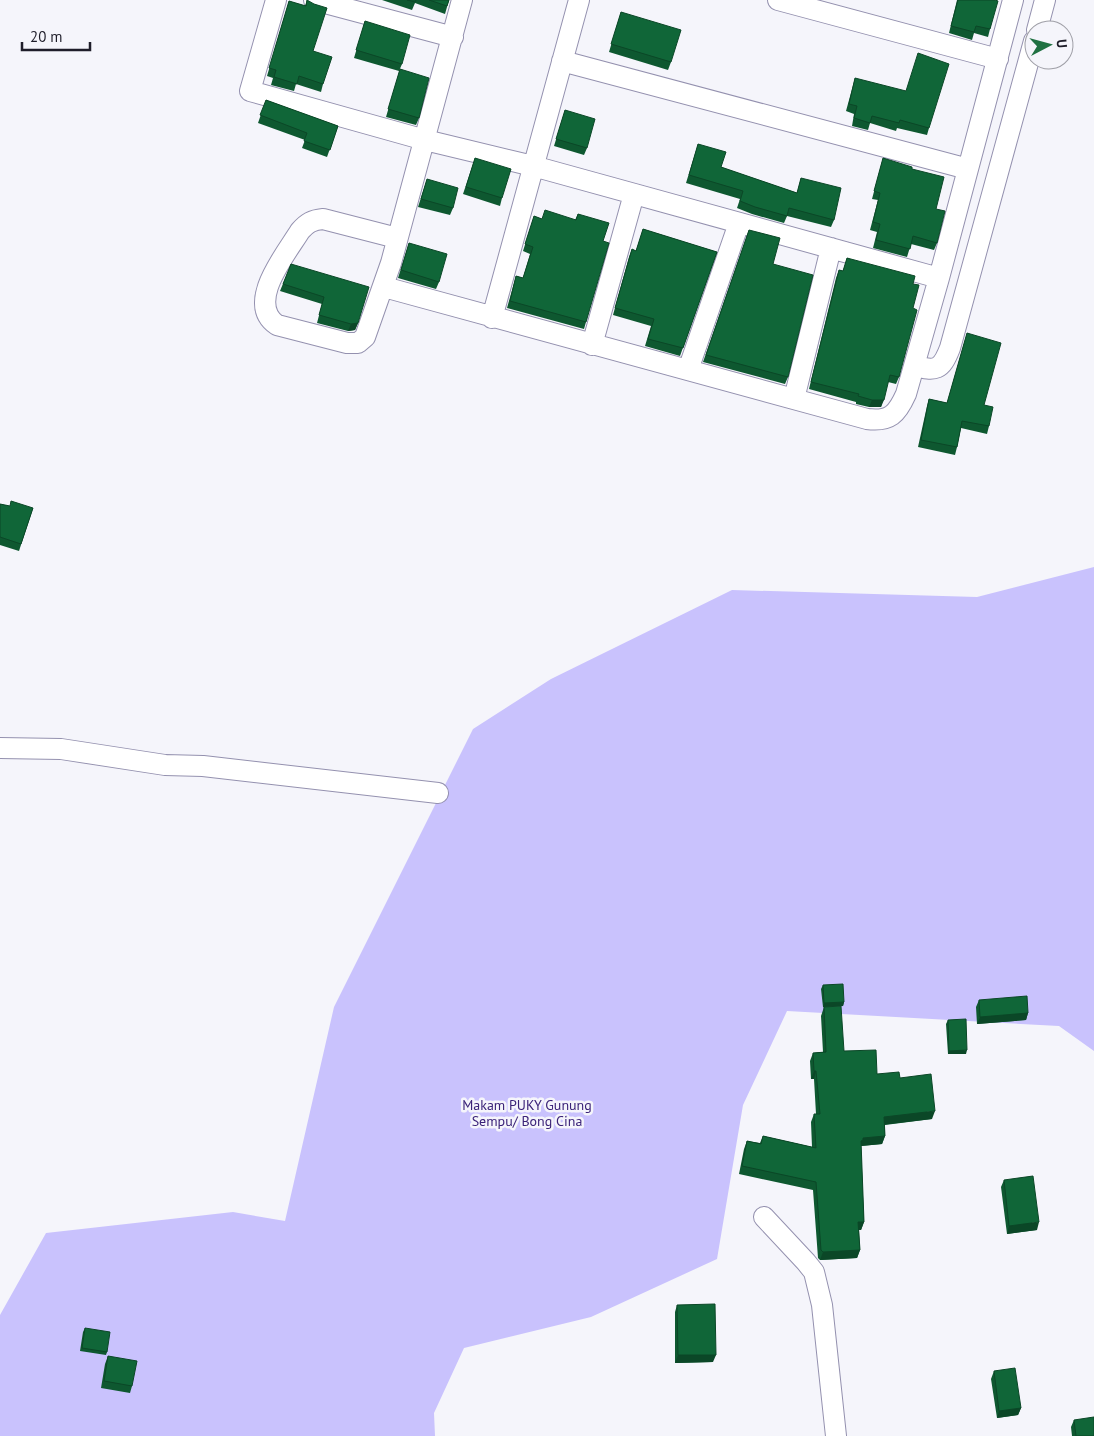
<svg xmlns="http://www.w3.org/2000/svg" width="1094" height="1436" viewBox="0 0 1094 1436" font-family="'PT Sans',sans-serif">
<rect width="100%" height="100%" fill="#f5f5fb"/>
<path fill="#c9c2fd" d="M1094,567v484l-35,-25 -272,-15 -44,94 -26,154 -126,58 -127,31 -30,65 1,23h-435v-121l46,-82 187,-21 52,9 49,-214 139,-278 78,-50 181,-89 245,7z"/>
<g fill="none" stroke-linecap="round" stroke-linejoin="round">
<defs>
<path id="minor" d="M276,0l-26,91 175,49 108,26 406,112
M314,0l139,37
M778,0l220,59
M1037,30l8,-30
M562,61l406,108
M397,238l-74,-19c-11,1 -16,4 -23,12 -14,23 -55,72 -23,94l70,18h11l7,-6 26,-74 71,-263
M384,287l483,132c23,3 30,-5 39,-25l33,-116 74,-278
M492,318l87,-318
M592,345l42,-151
M914,366c22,5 27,5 36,-18l84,-307
M688,370l51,-147
M794,399l37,-151
M0,748l61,1 104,16 38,1 235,27
M764,1217l42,45 8,10 8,33 14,131"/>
</defs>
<use href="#minor" stroke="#9491af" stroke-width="22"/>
<use href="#minor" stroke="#fff" stroke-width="20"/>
</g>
<path fill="#0e5830" d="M307,0l6,51 10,33 -2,8 -25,-8 -2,7 -23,-6 2,-7 -6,-2 22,-75 16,5z
M382,0h67l-4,14 -30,-11 -3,7z
M957,0h38l-5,29 -2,8 -14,-4 -2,7 -23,-7z
M621,12l50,50 -3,8 -59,-18z
M365,21l37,43 -3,7 -45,-13z
M400,69l19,49 -3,7 -30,-8z
M855,78l74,50 -2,7 -30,-7 -1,3 -26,-8 -2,7 -16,-4 2,-12 -8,-3z
M266,100l72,26 -11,31 -25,-9 3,-8 -47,-17z
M565,110l22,38 -3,7 -30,-9z
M698,144l23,23 76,26 4,-15 33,42 -3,7 -44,-11 -3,7 -32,-9 -15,-6 3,-9 -54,-16z
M475,158l27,40 -2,8 -37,-12z
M883,158l29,11 24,40 1,34 -3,7 -23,-6 -4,13 -34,-9 4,-16 -7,-2 8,-30 -6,-1z
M427,179l26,29 -3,7 -32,-8z
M578,214l25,27 -17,81 -2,7 -77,-21 9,-32 7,2 7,-24 -7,-3 11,-35 8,3 33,1z
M643,229l74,23 -37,104 -35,-10 6,-20 -38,-11 16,-58 3,-8 4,2z
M749,230l24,34 15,113 -3,7 -82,-22z
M409,243l30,39 -3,7 -38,-11z
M847,258l66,26v24l-14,69 -3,7 -8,-2 -7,25h-12l-13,-3v-2l-47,-13 27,-111 3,-8 4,1z
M291,264l67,59 -3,7 -7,1 -31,-8 5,-19 -42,-13z
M967,333l22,93 -2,8 -26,-6 -4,19 -2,8 -37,-8 9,-41 2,-7 18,4z
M0,504l9,2 24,2 -14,43 -19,-6z
M823,985l21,17 -1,4 -20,1 -2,-18z
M979,1000l49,13 -2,7 -49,4 -1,-17z
M824,1007l20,44 33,23 23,4 32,41 -47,6v11l-3,8 -21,2 3,76 -3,8h-2l1,20 -3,8 -37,2 -2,-2 -5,-68 -74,-16 5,-25 3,-8 13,2 3,-7 49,11 -1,-25 3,-8h2l-2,-35h-3l-1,-18 3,-8 10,-1 -2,-36z
M948,1020l18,34h-18l-2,-30z
M1004,1180l33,50 -30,4 -6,-47z
M677,1305l36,57 -38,1v-51z
M85,1328l22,24 -1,3 -26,-4 3,-19z
M108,1356l24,30 -2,7 -29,-5 4,-24z
M994,1371l27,37 -3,7 -21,3 -6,-39z
M1074,1420l20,16h-22l-1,-9z"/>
<path fill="#0b4727" d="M358,323l-3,7 -7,1 3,-7z
M872,400h12l-3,7h-12z
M844,1002l-1,4 -20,1 1,-4z
M1028,1013l-2,7 -49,4 3,-7z
M967,1050l-1,4h-18l1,-3z
M814,1071h2l-2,8h-3z
M935,1111l-3,8 -51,6 3,-8z
M885,1136l-3,8 -21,2v-5l2,-3z
M858,1222h6l-3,8h-6z
M1039,1222l-2,8 -30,4 2,-8z
M860,1250l-3,8 -37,2 3,-8z
M678,1355h38l-3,7 -38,1z
M1021,1408l-3,7 -21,3 2,-7z"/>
<path fill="#106638" stroke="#0b4727" d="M307,0l7,4 13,4 -14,43 19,6 -9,27 -24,-8 -2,8 -23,-7 2,-7 -7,-2 20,-67 17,5z
M407,0h9l-1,2z
M429,0h20l-2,6z
M958,0h37l3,1 -8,28 -14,-3 -2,6 -23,-6z
M621,12l60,18 -10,32 -60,-18z
M365,21l45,14 -8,29 -46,-14z
M918,53l31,11 -20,64 -29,-8 -1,3 -27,-7 -2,7 -16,-5 3,-12 -8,-2 6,-26 51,13z
M400,69l29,9 -10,40 -31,-9z
M266,100l72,26 -8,24 -26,-9 3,-8 -47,-18z
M565,110l30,9 -8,29 -31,-9z
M698,144l28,8 -5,15 76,26 4,-15 40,10 -7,32 -45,-12 -2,8 -32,-9 -15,-6 3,-10 -54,-16z
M475,158l36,11 -9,29 -36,-11z
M883,158l29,9v2l32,8 -8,32 9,2 -8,32 -24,-7 -3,13 -34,-9 4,-16 -7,-2 7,-29 -6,-2z
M427,179l31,9 -5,20 -32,-9z
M545,210l31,10 2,-6 31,9 -6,18 6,2 -23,79 -76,-21 6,-25 7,2 10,-31 -8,-3 9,-28 8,3z
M643,229l74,23 -34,96 -35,-9 6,-20 -39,-11 17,-59 4,2z
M749,230l31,8 -7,26 40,11 -25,102 -82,-22z
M409,243l38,11 -8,28 -38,-12z
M847,258l68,18 -2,8 6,1 -6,23 4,2 -18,67 -9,-2 -6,25h-12l-14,-4 1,-2 -48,-12 28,-112 4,1z
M291,264l78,23 -11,36 -7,1 -32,-9 5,-18 -41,-13z
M967,333l34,10 -17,62 9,2 -4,19 -27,-5 -5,26 -36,-7 8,-41 18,4z
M11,501l22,7 -12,36 -21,-7v-33l10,2z
M843,984l1,18 -20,1 -1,-18z
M1027,996l1,17 -48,4 -1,-17z
M841,1006l3,45 32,-1 1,24 22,-2 1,6 31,-4 4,37 -51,6 1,19 -22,2v2l-2,1 3,81h-6l2,28 -37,2 -2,-2 -5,-68 -74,-16 5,-25 14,3 2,-8 53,12 -2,-34h6l-4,-43h-2l-1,-18 13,-1 -2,-45z
M966,1019l1,31 -18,1 -1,-31z
M1033,1176l6,46 -30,4 -5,-46z
M715,1304l1,51h-38l-1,-50z
M85,1328l25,4 -3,20 -25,-4z
M108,1356l29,5 -5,25 -28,-5z
M1015,1368l6,40 -22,3 -5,-40z
M1094,1417v19h-18l-2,-16z"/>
<g text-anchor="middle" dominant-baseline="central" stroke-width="5" stroke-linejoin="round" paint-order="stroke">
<g font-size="14" fill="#3a2278" stroke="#f5f5fb">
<text x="527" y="1105">Makam PUKY Gunung<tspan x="527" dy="16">Sempu/ Bong Cina</tspan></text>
</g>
</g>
<g transform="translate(1049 45) rotate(84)"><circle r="24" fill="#f5f5fb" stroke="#9f9fa7"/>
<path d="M0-4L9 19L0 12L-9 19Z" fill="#207142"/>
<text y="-8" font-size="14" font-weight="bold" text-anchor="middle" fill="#1e1d29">U</text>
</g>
<path d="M22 42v8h68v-8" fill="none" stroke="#1e1d29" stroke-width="2.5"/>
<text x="30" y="42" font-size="15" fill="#1e1d29" stroke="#f5f5fb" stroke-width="4" paint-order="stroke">20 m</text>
</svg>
